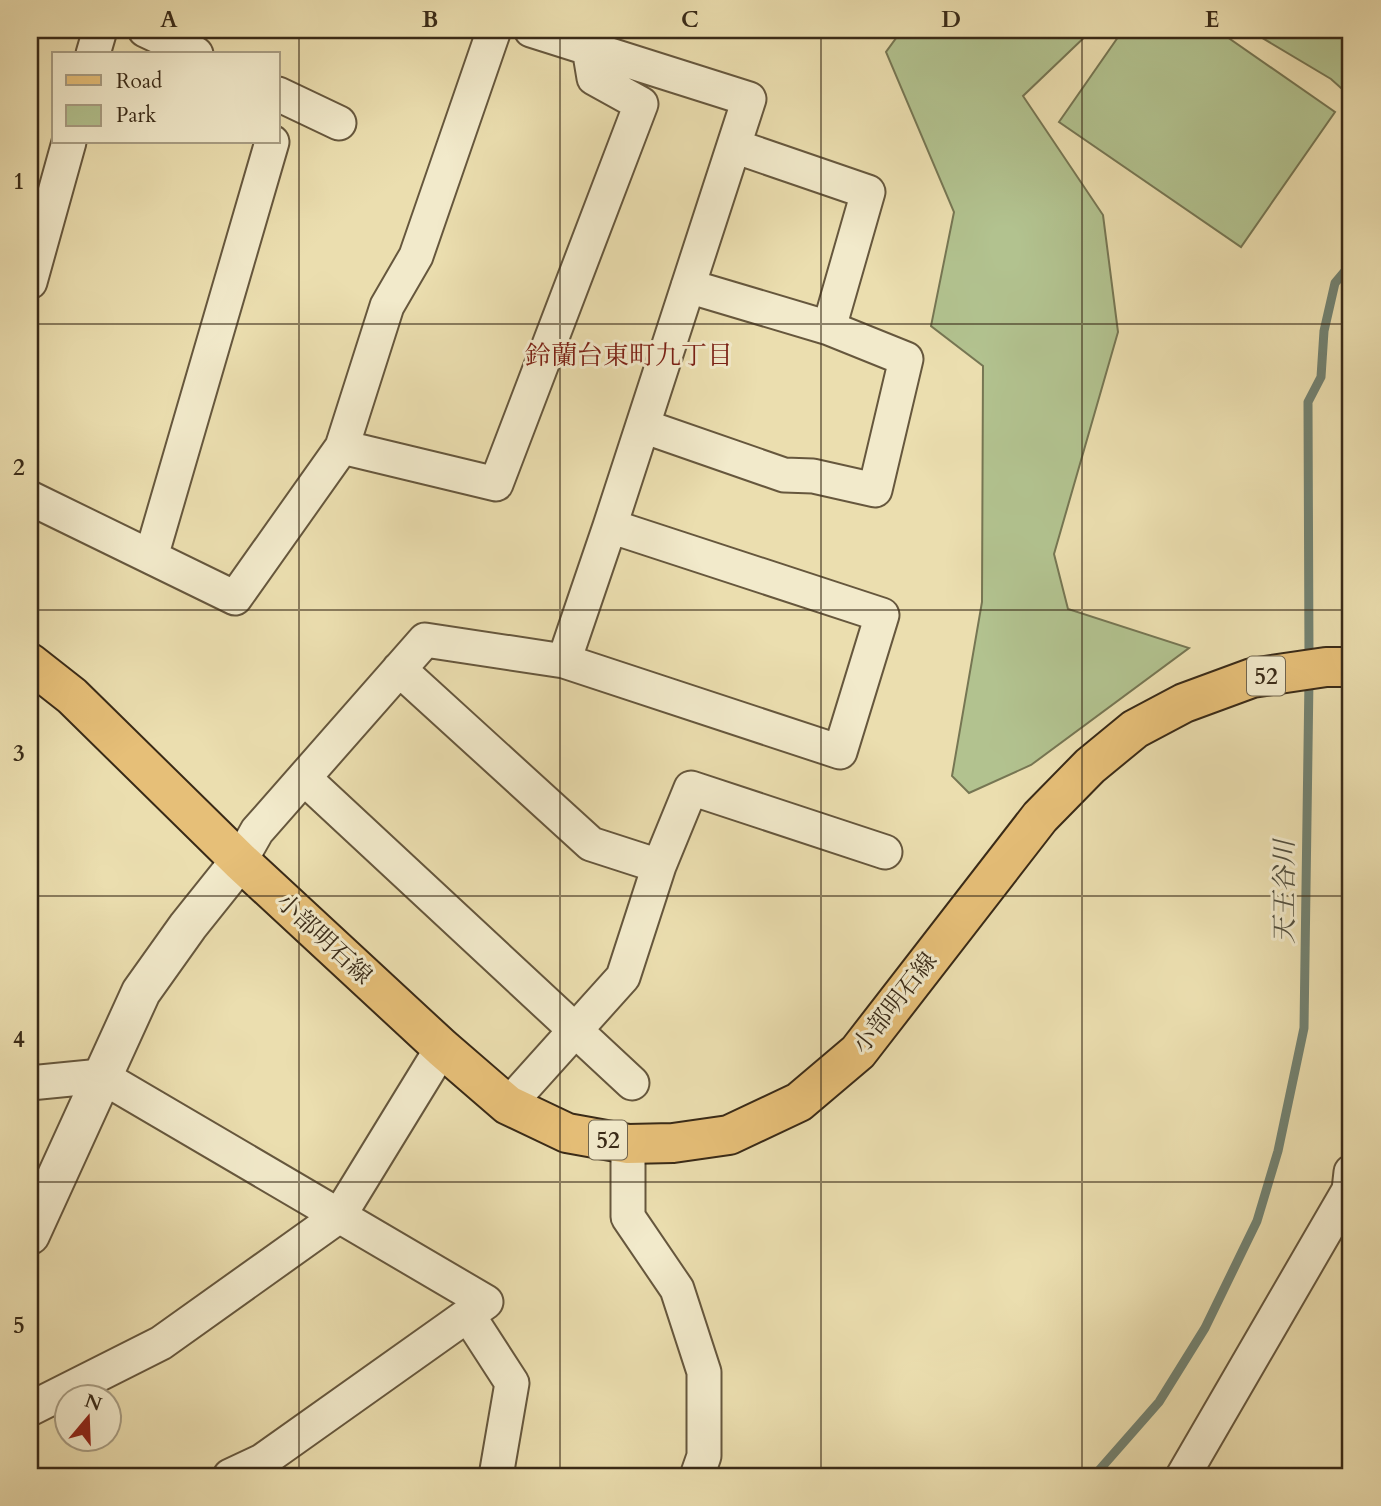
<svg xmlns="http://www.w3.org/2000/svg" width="1381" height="1506" viewBox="0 0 1381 1506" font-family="Cardo,'Noto Serif JP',serif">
<rect width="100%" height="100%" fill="#ebdeaf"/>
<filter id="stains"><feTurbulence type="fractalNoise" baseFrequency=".00286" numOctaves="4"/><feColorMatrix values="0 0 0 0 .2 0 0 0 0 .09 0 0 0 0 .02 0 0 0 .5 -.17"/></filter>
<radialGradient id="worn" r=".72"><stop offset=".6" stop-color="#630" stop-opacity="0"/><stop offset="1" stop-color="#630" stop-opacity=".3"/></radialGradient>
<path fill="#b2c28f" stroke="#767653" stroke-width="2" d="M902,30h190l-69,66 80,119 15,117 -64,222 14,55 121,39 -158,117 -62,28 -17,-17 30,-174 1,-236 -52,-40 23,-114 -68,-160z
M1123,30h94l118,82 -94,135 -182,-125z
M1249,30h102v67l-20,-18z"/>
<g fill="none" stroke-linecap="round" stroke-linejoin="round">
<path stroke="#728272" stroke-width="9" d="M1309,661l-1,-259 13,-25 3,-46 11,-48 16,-19
M1094,1476l65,-74 46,-74 52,-107 21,-70 26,-123 5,-349"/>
<defs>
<path id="minor" d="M145,30l51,24
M531,30l218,69 -139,427 -46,135
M93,54l7,-24
M278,94l61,29
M734,146l134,46 -39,136
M30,282l39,-140
M643,426l141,49 29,1 62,14 31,-131 -77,-31 -141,-42
M342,447l154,37 145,-380 -47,-26 -5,-30
M30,498l205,100 107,-151 45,-141 29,-50 78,-226
M151,557l121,-415
M399,669l192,175 68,22
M304,778l328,305
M240,861l17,-30 168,-191 139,21 276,91 42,-137 -272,-89
M30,1083l71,-7 385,226 -224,159 -32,15
M508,1105l115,-128 36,-111 32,-78 194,64
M628,1144v73l49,72 27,83v84l-7,20
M468,1315l44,68 -16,93
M30,1409l131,-66 178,-127 103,-168
M1183,1476l166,-286 2,-18"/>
<path id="tertiary" d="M30,1235l111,-243 47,-66 52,-65"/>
<path id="primary" d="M30,663l42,33 168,165 202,187 66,57 59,28 61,11 45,-1 56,-8 70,-33 59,-50 182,-235 50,-51 45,-37 49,-26 68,-25 74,-11h25"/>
</defs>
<use href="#minor" stroke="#66573d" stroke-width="37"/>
<use href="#tertiary" stroke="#66573d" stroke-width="42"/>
<use href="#primary" stroke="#392a17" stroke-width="42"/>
<use href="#minor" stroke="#f2eacb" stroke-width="33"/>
<use href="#tertiary" stroke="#f2eacb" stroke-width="38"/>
<use href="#primary" stroke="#e6bf78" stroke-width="38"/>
</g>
<path fill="none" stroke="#392a17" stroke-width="2" stroke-opacity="0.55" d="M299,30v1446M560,30v1446M821,30v1446M1082,30v1446M30,324h1321M30,610h1321M30,896h1321M30,1182h1321"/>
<g text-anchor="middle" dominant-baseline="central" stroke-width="6" stroke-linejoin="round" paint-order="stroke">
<g fill="#f2eacb" stroke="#70644d" stroke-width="2">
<rect x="1247" y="656.5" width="38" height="39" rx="5"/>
<rect x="589" y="1120.5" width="38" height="39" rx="5"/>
</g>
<g font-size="23" font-weight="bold" fill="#392a17">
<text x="1266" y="676">52</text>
<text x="608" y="1140">52</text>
</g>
<g font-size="24" fill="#392a17" stroke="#f2eacb">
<text transform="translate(324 939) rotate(43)">小部明石線</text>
<text transform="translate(895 1003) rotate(-52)">小部明石線</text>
</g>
<g font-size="26" fill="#7a1f14" stroke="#f2eacb">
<text x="629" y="355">鈴蘭台東町九丁目</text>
</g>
<g font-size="26" font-style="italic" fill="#514e3d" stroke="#f2eacb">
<text transform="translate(1284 892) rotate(-90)">天王谷川</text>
</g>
</g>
<rect width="1381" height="1506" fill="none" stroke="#ebdeaf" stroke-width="77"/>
<rect x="52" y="52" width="228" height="91" fill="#f2eacb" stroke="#a89d83" stroke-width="2"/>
<rect x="66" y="75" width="35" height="10" fill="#e6bf78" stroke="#a89d83" stroke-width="2"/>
<text x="116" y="88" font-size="21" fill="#392a17">Road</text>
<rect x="66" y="105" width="35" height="21" fill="#b2c28f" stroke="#a89d83" stroke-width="2"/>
<text x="116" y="122" font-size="21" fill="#392a17">Park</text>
<g transform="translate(88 1418) rotate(19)"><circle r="33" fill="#f2eacb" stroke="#a89d83" stroke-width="2"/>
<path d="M0-5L12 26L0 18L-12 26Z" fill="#8f2418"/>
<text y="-10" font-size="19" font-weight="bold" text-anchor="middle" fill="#392a17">N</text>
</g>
<rect x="38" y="38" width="1304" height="1430" fill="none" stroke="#392a17" stroke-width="2.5"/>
<g font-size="23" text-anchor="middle" font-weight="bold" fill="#392a17">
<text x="169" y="27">A</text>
<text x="430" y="27">B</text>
<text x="690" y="27">C</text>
<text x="951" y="27">D</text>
<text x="1212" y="27">E</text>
<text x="19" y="189">1</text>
<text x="19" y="475">2</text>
<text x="19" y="761">3</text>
<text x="19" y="1047">4</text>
<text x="19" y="1333">5</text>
</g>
<rect width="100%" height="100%" filter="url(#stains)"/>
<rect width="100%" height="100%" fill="url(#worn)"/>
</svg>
